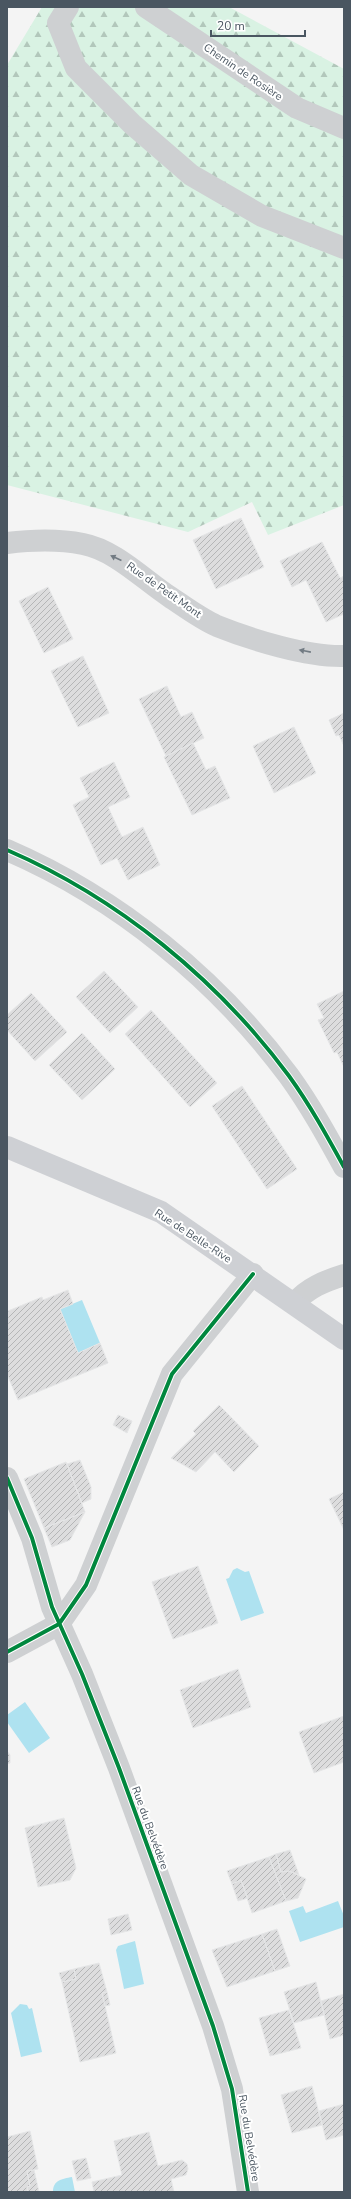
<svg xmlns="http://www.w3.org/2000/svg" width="351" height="2199" viewBox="0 0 351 2199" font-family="'Nunito Sans',sans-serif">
<defs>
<pattern id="forest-firs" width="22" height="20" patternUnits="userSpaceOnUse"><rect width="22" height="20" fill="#d9f2e3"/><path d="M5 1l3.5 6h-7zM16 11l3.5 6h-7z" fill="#b2c7bb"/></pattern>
<pattern id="building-hatch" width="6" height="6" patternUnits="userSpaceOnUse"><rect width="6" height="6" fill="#ddddde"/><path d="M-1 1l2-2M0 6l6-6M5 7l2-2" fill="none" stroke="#b5b6b7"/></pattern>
</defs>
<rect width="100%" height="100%" fill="#f4f4f4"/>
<path fill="url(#forest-firs)" d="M42,7h187l115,62v436l-76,30 -16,-33 -64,30 -181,-47v-420z"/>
<path fill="#aee2f0" d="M82,1300l18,43 -22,10 -18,-44z
M237,1568l8,4 4,-1 15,42 -23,8 -15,-42 3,-1 4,-8z
M25,1702l25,36 -21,15 -22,-31v-7z
M338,1901l6,15v11l-44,15 -11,-31 14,-5 3,7z
M135,1941l9,43 -20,5 -8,-39 2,-4z
M20,2004l7,1 2,4 3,-1 10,44 -21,5 -10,-44z
M72,2177l3,15h-22c0,-12 9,-13 19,-15z"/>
<path fill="url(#building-hatch)" stroke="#e5e6e7" d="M241,518l23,49 -48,22 -23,-49z
M322,542l18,36 4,-2v38l-18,8 -20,-42 -14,7 -12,-26z
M48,587l25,52 -29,14 -25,-52z
M83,656l26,57 -31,14 -27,-56z
M167,686l14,31 11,-5 12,26 -38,18 -27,-57z
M344,713v33l-5,-11 -3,1 -7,-16z
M294,727l22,46 -42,20 -21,-47z
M193,743l13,27 9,-4 15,32 -38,17 -28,-58z
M114,762l16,35 -22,10 14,30 21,-10 17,38 -32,15 -11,-22 -16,7 -28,-60 16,-8 -9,-19z
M104,971l34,36 -28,26 -34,-36z
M344,991v58l-10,4 -16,-33 6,-2 -7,-14z
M31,993l36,39 -32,29 -28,-31v-15z
M151,1010l66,73 -27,24 -65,-73z
M82,1033l33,36 -33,31 -33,-35z
M344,1048v19l-7,-15z
M242,1086l55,83 -30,20 -55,-83z
M68,1290l5,14 -13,5 18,44 22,-10 8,20 -90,37 -11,-26 1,-63 34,-14 1,3z
M219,1405l40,41 -25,26 -19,-20 -19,20 -25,-14 25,-24 -3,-3z
M118,1415l14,6 -5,12 -14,-8z
M80,1460l11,27v12l-9,4 -15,-39z
M66,1462l19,50 -41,16 -20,-49z
M344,1492v38l-15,-31z
M85,1512l-15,28 -18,7 -8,-19z
M198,1566l20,57 -45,16 -21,-57z
M238,1669l13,38 -58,21 -13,-38z
M344,1716v46l-30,11 -15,-41z
M7,1751l3,4v8l-3,1z
M64,1818l12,50 -6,12 -32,7 -13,-59z
M290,1850l9,25 -10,-4 -8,1 -5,-18z
M276,1854l5,18 8,-1 17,8 -8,19 -12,3 -17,-44z
M269,1857l17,44 -34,12 -11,-33 -9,4 -5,-13z
M241,1880l7,18 -10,3 -6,-17z
M128,1914l4,16 -21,5 -3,-16z
M277,1929l13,37 -15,5 -13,-37z
M262,1934l13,37 -48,16 -15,-37z
M99,1963l8,29 -5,1 14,60 -36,9 -18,-80 14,-3 -2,-10z
M74,1969l2,10 -14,3 -3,-9z
M316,1982l8,33 -30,8 -10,-31z
M107,1992l3,13 -5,1 -3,-13z
M344,1994v41l-14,4 -9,-38z
M289,2010l12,38 -31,8 -11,-38z
M312,2086l10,39 -30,8 -11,-38z
M344,2104v31l-18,5 -7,-29z
M30,2131l8,38 -11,2 3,15 -3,1 1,5h-21v-55z
M149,2132l9,34 24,-6 5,4 1,5 -2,6 -15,4 3,13h-80l-2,-10 30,-7 -8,-34z
M86,2158l5,20 -14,3 -5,-20z
M34,2170l5,22h-11l-1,-5 3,-1 -3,-15z"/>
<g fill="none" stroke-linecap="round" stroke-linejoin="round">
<path stroke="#ced0d2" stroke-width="22" d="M68,7l-10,16 18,45 56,56 59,51 71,41 82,32
M146,7l151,101 47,20
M7,543c25,-3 51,-4 76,1 32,6 61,36 87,53 15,10 31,22 47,29 35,14 90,31 127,30
M7,850c111,48 210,129 282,226 21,29 38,60 55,91
M295,1303c12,-15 30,-22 49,-28
M7,1478l25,60 20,69 30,67 37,94 94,258 19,63 16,103
M7,1652l52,-28 27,-39 86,-211 81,-100"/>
<path stroke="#ced0d4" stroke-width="22" d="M7,1147l154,65 183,127"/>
<defs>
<path id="cycleway" d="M7,850c111,48 210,129 282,226 21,29 38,60 55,91
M7,1478l25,60 20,69 30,67 37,94 94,258 19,63 16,103
M7,1652l52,-28 27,-39 86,-211 81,-100"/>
</defs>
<use href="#cycleway" stroke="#fff" stroke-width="6"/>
<use href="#cycleway" stroke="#00873e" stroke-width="4"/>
</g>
<defs><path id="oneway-solid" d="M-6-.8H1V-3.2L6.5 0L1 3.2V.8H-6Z"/></defs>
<g fill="#727b83">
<use href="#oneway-solid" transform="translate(116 558) rotate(-155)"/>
<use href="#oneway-solid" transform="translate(305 651) rotate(-169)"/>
</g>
<g text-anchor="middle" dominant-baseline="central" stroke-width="4" stroke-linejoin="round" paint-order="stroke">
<g font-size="11" fill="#4a5661" stroke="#fff">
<text transform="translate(243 72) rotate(34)">Chemin de Rosière</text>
<text transform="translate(164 590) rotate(35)">Rue de Petit Mont</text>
<text transform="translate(193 1236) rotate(33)">Rue de Belle-Rive</text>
<text transform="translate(150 1828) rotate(70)">Rue du Belvédère</text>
<text transform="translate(249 2138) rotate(81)">Rue du Belvédère</text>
</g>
</g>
<rect width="351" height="2199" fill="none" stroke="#4a5661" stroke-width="16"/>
<path d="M211 30v6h94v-6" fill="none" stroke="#4a5661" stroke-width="2"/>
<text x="217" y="30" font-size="12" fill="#4a5661" stroke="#ffffff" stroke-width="3" paint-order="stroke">20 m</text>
</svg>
